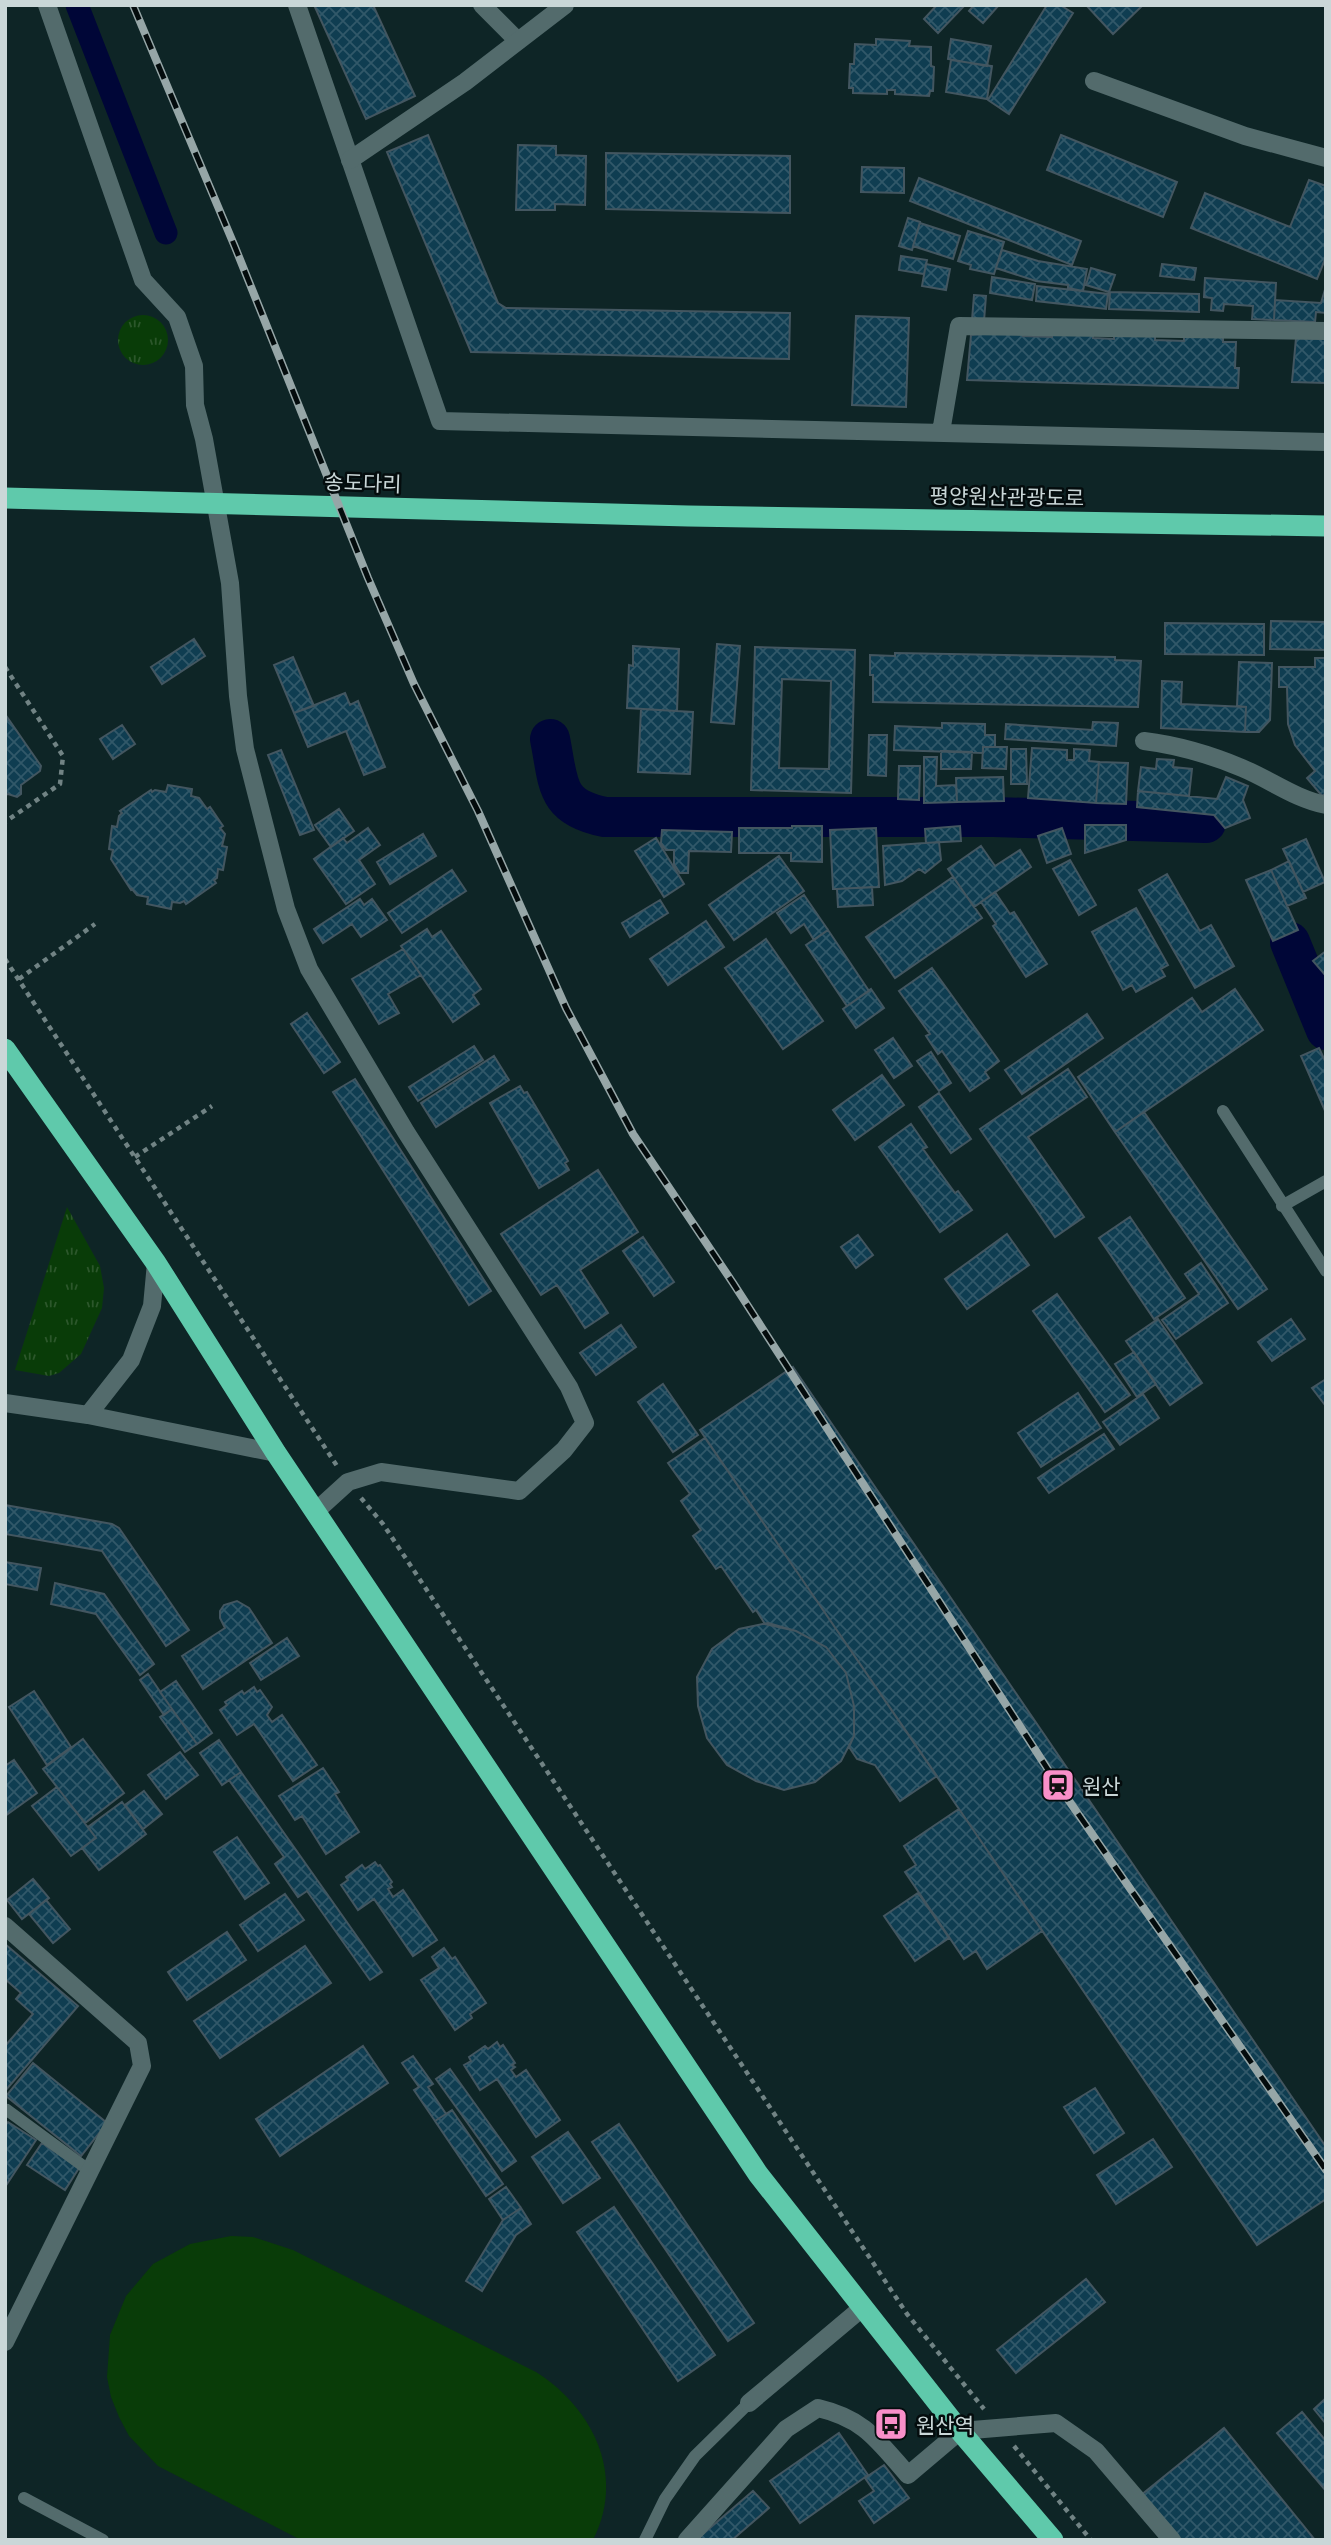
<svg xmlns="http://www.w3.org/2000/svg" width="1331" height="2545" viewBox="0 0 1331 2545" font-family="Barlow,'Noto Sans KR',sans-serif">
<defs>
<pattern id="grass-tufts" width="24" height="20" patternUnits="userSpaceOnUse" patternTransform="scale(1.75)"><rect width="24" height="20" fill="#093c08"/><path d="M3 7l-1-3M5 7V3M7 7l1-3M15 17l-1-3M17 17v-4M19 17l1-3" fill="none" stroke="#2c572b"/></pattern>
<pattern id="building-cross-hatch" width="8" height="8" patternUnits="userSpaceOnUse" patternTransform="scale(1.75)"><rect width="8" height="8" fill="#0f3d51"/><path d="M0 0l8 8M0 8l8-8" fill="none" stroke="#315869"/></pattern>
</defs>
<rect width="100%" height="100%" fill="#0e2526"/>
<path fill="url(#grass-tufts)" d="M118 340a25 25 0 1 1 50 0a25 25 0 1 1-50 0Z
M67,1207l33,59 4,22 -2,20 -21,46 -22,19 -10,3 -34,-6z"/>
<path fill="#093c08" d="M231,2236l22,1 40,13 243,122c57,36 90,103 57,168h-292l-143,-74 -29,-30 -10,-19 -8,-20 -4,-20 3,-42 16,-39 27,-32 37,-20z"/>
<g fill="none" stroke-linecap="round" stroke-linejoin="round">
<path stroke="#000637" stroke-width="23" d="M77,5l89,228"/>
<path stroke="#000637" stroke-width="40" d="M550,739c9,44 4,68 55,78h389l212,6
M1290,942l36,88"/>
</g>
<path fill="url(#building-cross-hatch)" stroke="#435660" stroke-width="2" fill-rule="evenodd" d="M314,5h59l42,91 -49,23z
M937,5h28l-27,28 -14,-14z
M974,5h25l-16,18 -14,-12z
M1047,5h13l13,8 -64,101 -21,-14z
M1086,5h57l-30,29z
M876,39l34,2 -1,5 22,1v19l3,1 -1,24h-3l-1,5 -34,-2v-4h-8v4l-34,-1v-5h-4l1,-24h4l1,-20 21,1z
M951,39l40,7 -4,20 -39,-7z
M951,60l41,6 -5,33 -41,-7z
M428,135l70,168 8,5 284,5 -1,46 -318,-7 -84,-200z
M1061,135l116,47 -14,35 -116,-47z
M518,145l38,1v9l30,1 -1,49 -30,-1v6h-39z
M606,153l184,3v57l-184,-4z
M862,167l42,1v25l-43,-1z
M919,178l162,63 -9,24 -162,-64z
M1309,180l17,6v71l-9,22 -126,-51 14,-35 85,34z
M908,218l12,4 -8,28 -13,-4z
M920,223l40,13 -7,23 -40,-13z
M968,231l36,11 -10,32 -24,-5 1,-4 -13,-4z
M1002,250l36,11 49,8 -4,22 -15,-3v-3l-32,-4 -40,-13z
M901,256l26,4 -3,14 -25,-4z
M926,264l24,5 -4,21 -24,-4z
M1162,264l34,4 -2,12 -34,-4z
M1091,268l24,7 -6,17 -23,-7z
M992,277l43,7 -3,16 -42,-7z
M1205,278l71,5 -2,37 -22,-1 1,-13 -29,-2 -1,7 -12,-1 1,-12 -8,-1z
M1037,286l71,8 -2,15 -70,-8z
M1326,286v27l-10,-1 -1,10 -41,-2 1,-20 46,3z
M1110,292l89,2v18l-90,-3z
M974,295l12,1 -2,25 -12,-1z
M856,316l53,2 -3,89 -54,-2z
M1023,330v6l29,1v-6l41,1v6l21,1v-6l41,1v6l29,1v-6l39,1v6h13l-1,26h4l-1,20 -271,-8 4,-45z
M1296,338l30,1v44l-34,-1z
M1271,621l55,1v28l-56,-1z
M1165,623l99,1v31l-99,-1z
M194,639l11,17 -43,28 -11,-17z
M717,644l23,2 -6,78 -23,-2z
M633,646l46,3 -2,62 -50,-3 2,-43 4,1z
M755,647l100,3 -4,143 -100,-3zM782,679l49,2 -2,88 -50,-1z
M895,653l220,4v3l26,1 -3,46 -265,-5v-27h-3v-20l25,1z
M293,657l21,49 -20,7 -20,-48z
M1315,658h11v135l-4,3 -15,-18 8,-7 -20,-26 -7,-21 -1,-37h-8v-20h36z
M1239,662l33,1 -2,57 -11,12h-14l1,-25 -9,-1z
M1162,681l20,1 -1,22 65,3 -1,25 -84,-4z
M345,693l5,12 8,-4 27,66 -21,8 -18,-44 -38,16 -14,-34z
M641,709l52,3 -3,62 -52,-2z
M5,714l36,52 -1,5 -19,14v9l-4,3 -9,-3 -3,1z
M1093,722l25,1 -2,23 -111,-7 1,-15 86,6z
M942,723l43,1v11h10v12h-12v6l-89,-3 1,-24 47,2z
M122,725l13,19 -22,15 -13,-20z
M869,735h18l-1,41 -18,-1z
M983,747h24l-1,22 -24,-1z
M1032,748l35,2v10h7v-11l16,1 -1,11 10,1 -3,41 -68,-5z
M1011,749h15l1,35h-16z
M281,750l33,80 -14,5 -32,-80z
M941,751l31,1 -1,17h-30z
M924,757h13l-1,29 20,-1 1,17 -33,1z
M1157,759l17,1 -1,7 19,2 -3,27 -51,-5 3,-24 15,2z
M1099,762l29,1 -2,41 -30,-1z
M899,766h21l-1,34 -21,-1z
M1003,777l1,24 -47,1 -1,-24z
M1226,777l22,9 -5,14 7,18 -25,10 -11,-13 -77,-8 1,-16 79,8z
M168,785l24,4 -1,7 8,2 8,11 3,-2 13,19 -3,2 5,6 -3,12 5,1 -4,23 -5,-1 -1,9 -3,2 2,3 -30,21 -2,-3 -4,2 -8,-1 -1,7 -24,-5 1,-7 -11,-2 -5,-6 -1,1 -20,-31 2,-9 -4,-1 3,-23 5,1 2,-11 3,-3 -2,-2 31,-21 1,2 3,-2 11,2z
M339,809l15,22 -23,16 -16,-22z
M1085,825h41v15l-41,13z
M792,826h30v36l-31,-1v-8h-52v-25h53z
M960,826l1,15 -35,2 -1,-14z
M368,828l12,17 -21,15 16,24 -29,20 -32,-45 29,-21 4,5z
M876,828l3,59 -46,2 -3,-59z
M1062,828l9,26 -24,9 -9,-27z
M662,830l70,2 -1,20 -42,-1 -1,22h-8l-6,-9v-14h-8l-5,-7z
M423,834l13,22 -46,28 -13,-22z
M656,838l28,46 -20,13 -29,-46z
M1306,839l19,43 -22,10 -20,-43z
M939,842l2,18 -16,13 -6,-4 -17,12 -17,4 -2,-39z
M981,846l14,20 25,-16 11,17 -57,40 -26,-38z
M779,856l25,35 -70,49 -25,-35z
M1070,860l26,45 -17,10 -26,-46z
M1289,861l17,37 -19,8 -16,-36z
M452,870l14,21 -64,42 -14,-20z
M1271,870l27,60 -25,11 -27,-61z
M1167,874l33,57 11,-6 23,41 -39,22 -56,-98z
M953,877l29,41 -87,60 -29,-41z
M872,887l1,18 -35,2 -1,-18z
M995,892l15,22 4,-2 33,52 -21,13 -33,-51 3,-2 -15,-22z
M804,895l24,35 -14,10 -10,-16 -13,9 -14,-20z
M360,899l4,6 8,-6 15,21 -26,17 -9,-13 -29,19 -9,-14z
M660,900l8,13 -38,24 -8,-14z
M1136,908l32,57 -7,4 4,7 -29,16 -4,-7 -9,5 -31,-58z
M706,921l18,26 -56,38 -18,-26z
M427,929l5,8 9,-6 40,58 -8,6 6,9 -26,18 -52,-76z
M828,930l41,61 -22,15 -41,-61z
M766,939l57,82 -40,28 -58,-81z
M403,949l18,26 -33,19 11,19 -20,11 -27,-45z
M1326,951v25l-13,-15z
M932,968l67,93 -14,11 4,6 -19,13 -28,-40 -4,3 -12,-18 4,-2 -31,-43z
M871,989l13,19 -28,20 -13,-19z
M1235,989l28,41 -148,102 -37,-55 114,-79 10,14z
M307,1013l33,49 -16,11 -33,-49z
M1087,1014l16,24 -81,56 -17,-24z
M893,1038l19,28 -18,12 -19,-28z
M474,1046l9,14 -65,41 -9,-14z
M1319,1048l7,15v50l-25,-57z
M931,1052l20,31 -12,8 -22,-30z
M494,1056l15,24 -73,47 -15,-24z
M1068,1069l19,28 -59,40 56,80 -29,20 -75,-108z
M882,1075l22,30 -49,35 -22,-30z
M355,1079l136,212 -22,14 -136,-213z
M520,1086l4,7 3,-1 41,69 -3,2 4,7 -30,18 -49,-85z
M939,1093l32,46 -20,14 -32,-46z
M1144,1112l123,177 -29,20 -123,-177z
M911,1124l16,23 -4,2 32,44 3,-2 14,19 -32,22 -61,-85z
M598,1170l40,62 -58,38 28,43 -23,15 -28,-43 -16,10 -40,-61z
M1130,1217l55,81 -31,21 -55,-81z
M1007,1234l22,31 -62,44 -22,-30z
M858,1235l15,20 -17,13 -15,-21z
M643,1237l31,45 -20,14 -31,-45z
M1201,1263l27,40 -52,36 -14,-19 37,-26 -14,-20z
M1057,1294l73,101 -25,17 -72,-101z
M1158,1319l44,64 -32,22 -44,-64z
M1291,1319l14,20 -33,22 -14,-19z
M621,1325l15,22 -40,28 -16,-22z
M1134,1352l22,32 -19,13 -22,-33z
M793,1367l533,780v52l-69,46 -557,-815z
M1326,1379v25l-1,1 -13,-17z
M663,1384l35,51 -25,17 -35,-50z
M1078,1393l23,35 -60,39 -23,-34z
M1143,1394l16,24 -39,27 -17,-23z
M1104,1434l10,15 -65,44 -11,-15z
M705,1438l232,338 -37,25 -25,-36 -18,-6 -8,-12 5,-11v-30l-8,-33 -20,-26 -30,-16 -31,-7 -9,-14 -3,2 -32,-46 -5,3 -23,-33 8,-6 -20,-29 9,-7 -22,-31z
M5,1505l107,19 7,4 70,102 -23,16 -64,-95 -97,-17z
M5,1562l36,6 -4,22 -32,-6z
M55,1583l49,11 50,70 -14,11 -44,-61 -45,-10z
M237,1601l12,7 23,35 -69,46 -21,-33 43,-28 -5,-10v-7l4,-6z
M768,1623l28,8 30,16 20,26 8,33v30l-13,25 -26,21 -31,8 -28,-9 -29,-16 -20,-27 -9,-32 -1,-29 15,-28 27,-20z
M287,1638l12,18 -38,24 -11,-17z
M148,1674l24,35 -8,6 -24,-35z
M176,1681l36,52 -15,11 -37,-52z
M254,1687l3,5 3,-2 12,17 -5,8 5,7 10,-7 35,50 -24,16 -39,-57 -17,11 -17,-25 7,-5 -2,-3 17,-11 2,3z
M34,1691l37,56 -24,18 -38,-58z
M172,1709l25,35 -12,8 -25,-35z
M83,1739l41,54 -39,30 -42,-54z
M219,1740l22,32 -19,13 -22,-32z
M180,1752l18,23 -32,24 -18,-24z
M14,1760l23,33 -32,23v-50z
M323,1768l16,24 -4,2 24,38 -33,22 -24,-38 -7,4 -16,-24z
M241,1772l141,200 -12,8 -63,-89 -9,6 -23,-33 9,-7 -55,-77z
M57,1787l39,51 -25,18 -39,-50z
M144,1791l18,23 -19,15 -18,-24z
M122,1802l24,32 -47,36 -17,-22 14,-10 -8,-11z
M959,1809l83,122 -55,38 -11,-18 -12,8 -59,-87 11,-7 -12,-19z
M237,1837l32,46 -24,16 -31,-47z
M375,1862l3,4 2,-1 12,17 -2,2 2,3 -4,2 5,8 10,-7 34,50 -24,16 -39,-57 -16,11 -17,-25 7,-5 -2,-3 16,-12 3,4z
M33,1879l16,19 -27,21 -15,-19z
M918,1893l31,45 -34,23 -31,-45z
M285,1894l19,26 -46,31 -18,-26z
M46,1900l24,29 -17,14 -24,-29z
M227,1932l19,28 -59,40 -19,-28z
M5,1944l73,62 -73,85v-45l28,-32 -17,-15 5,-6 -16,-14z
M305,1946l26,37 -111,75 -26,-37z
M444,1948l8,11 3,-2 31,46 -16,11 2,4 -17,12 -34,-50 18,-12 -7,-11z
M497,2042l3,5 3,-2 12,18 -3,2 3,2 -4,3 5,7 10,-7 34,50 -24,17 -39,-58 -17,11 -16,-25 7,-4 -2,-4 16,-11 3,3z
M363,2046l25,37 -108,73 -24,-37z
M413,2056l20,28 -5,3 18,27 -11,7 -21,-31 5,-3 -17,-24z
M33,2063l74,60 -26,33 -75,-60z
M450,2069l66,92 -14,10 -66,-92z
M1095,2088l29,45 -30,20 -30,-46z
M452,2110l51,74 -17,12 -51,-75z
M8,2122l28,18 -31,47v-61z
M619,2124l135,199 -26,18 -136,-199z
M568,2132l32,46 -37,25 -31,-46z
M1153,2139l19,28 -56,37 -19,-29z
M42,2143l37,25 -14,22 -38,-25z
M506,2187l15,21 -18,12 -14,-21z
M614,2207l101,148 -37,26 -101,-149z
M521,2208l10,16 -15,11 -34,56 -16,-10 37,-61z
M1086,2279l19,23 -89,71 -19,-23z
M1325,2399l1,1v24l-12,-15z
M1302,2412l24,29v50l-49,-58z
M1224,2428l91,112h-140l-35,-44z
M839,2433l29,42 -68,48 -30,-42z
M884,2465l25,33 -35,25 -15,-22 15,-10 -9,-13z
M753,2491l16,17 -37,32h-36z"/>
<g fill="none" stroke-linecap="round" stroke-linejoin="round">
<path stroke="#718384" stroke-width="4.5" stroke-dasharray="5 5" stroke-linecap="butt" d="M5,667l58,89 -3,28 -55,38
M5,959l334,510
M19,979l76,-55
M135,1157l77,-51
M361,1498l22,26 524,790 77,95
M1014,2446l77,94"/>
<path stroke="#536b6c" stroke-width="12" d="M1223,1111l103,160
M1282,1206l44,-25
M5,2112l2,-2 83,61
M24,2498l79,42
M645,2540l20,-41 30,-43 54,-53"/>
<path stroke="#536b6c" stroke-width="18" d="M47,5l96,275 34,37 17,49 1,39 9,34 26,144 8,113 7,53 41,160 23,60 97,163 163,255 16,36 -21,27 -45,41 -138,-19 -33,10 -33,30
M297,5l143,416 886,21
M482,5l36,36
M1094,81l151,55 81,22
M941,432l18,-106 367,5
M1144,741c33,4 67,14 98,27 29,12 53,31 84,37
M5,1926l133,117 4,23 -137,276
M749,2403l113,-95
M687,2540l99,-111 32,-21c47,11 60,33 90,67l52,-44 96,-8 40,28 76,89"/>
<path stroke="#536b6c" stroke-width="18" d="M350,160l115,-78 100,-77
M5,1403l83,12 188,38
M88,1415l43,-55 21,-54 4,-43"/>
<path stroke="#5fc9ab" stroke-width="21" d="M5,498l683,18 638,10
M5,1049l151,214 120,190 482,721 202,257 93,109"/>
<defs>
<path id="rail" d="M133,5l102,242 133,331 46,106 64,127 88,197 67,126 100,149 325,502 268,385"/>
</defs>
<use href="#rail" stroke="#96a6a7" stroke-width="8"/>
<use href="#rail" stroke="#040c0d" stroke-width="5" stroke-dasharray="16" stroke-linecap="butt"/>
</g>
<defs>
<symbol id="station-square" viewBox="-11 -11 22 22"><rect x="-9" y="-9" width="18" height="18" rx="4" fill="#f98fc9" stroke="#040c0d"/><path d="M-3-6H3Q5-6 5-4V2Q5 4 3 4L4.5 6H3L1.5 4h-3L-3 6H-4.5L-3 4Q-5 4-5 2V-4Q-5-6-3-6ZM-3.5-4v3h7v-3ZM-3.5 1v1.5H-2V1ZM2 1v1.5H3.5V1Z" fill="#111"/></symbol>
<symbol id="bus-square" viewBox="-11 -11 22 22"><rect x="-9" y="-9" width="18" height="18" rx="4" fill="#f98fc9" stroke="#040c0d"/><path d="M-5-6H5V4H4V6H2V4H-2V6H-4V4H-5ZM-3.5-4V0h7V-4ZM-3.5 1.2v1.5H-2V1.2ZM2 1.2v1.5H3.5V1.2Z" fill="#111"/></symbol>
</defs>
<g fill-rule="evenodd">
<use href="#station-square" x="1039" y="1766" width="38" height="38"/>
<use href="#bus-square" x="872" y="2405" width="38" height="38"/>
</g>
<g text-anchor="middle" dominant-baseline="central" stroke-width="5" stroke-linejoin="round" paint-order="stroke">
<g font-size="21" fill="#cad7d8" stroke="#040c0d">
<text transform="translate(363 482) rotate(2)">송도다리</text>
<text transform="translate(1007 496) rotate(1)">평양원산관광도로</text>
</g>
<g font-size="21" fill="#cad7d8" stroke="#040c0d" text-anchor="start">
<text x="1082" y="1785">원산</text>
<text x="916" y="2424">원산역</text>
</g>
</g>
<rect width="1331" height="2545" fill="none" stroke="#cad7d8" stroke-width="14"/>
</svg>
